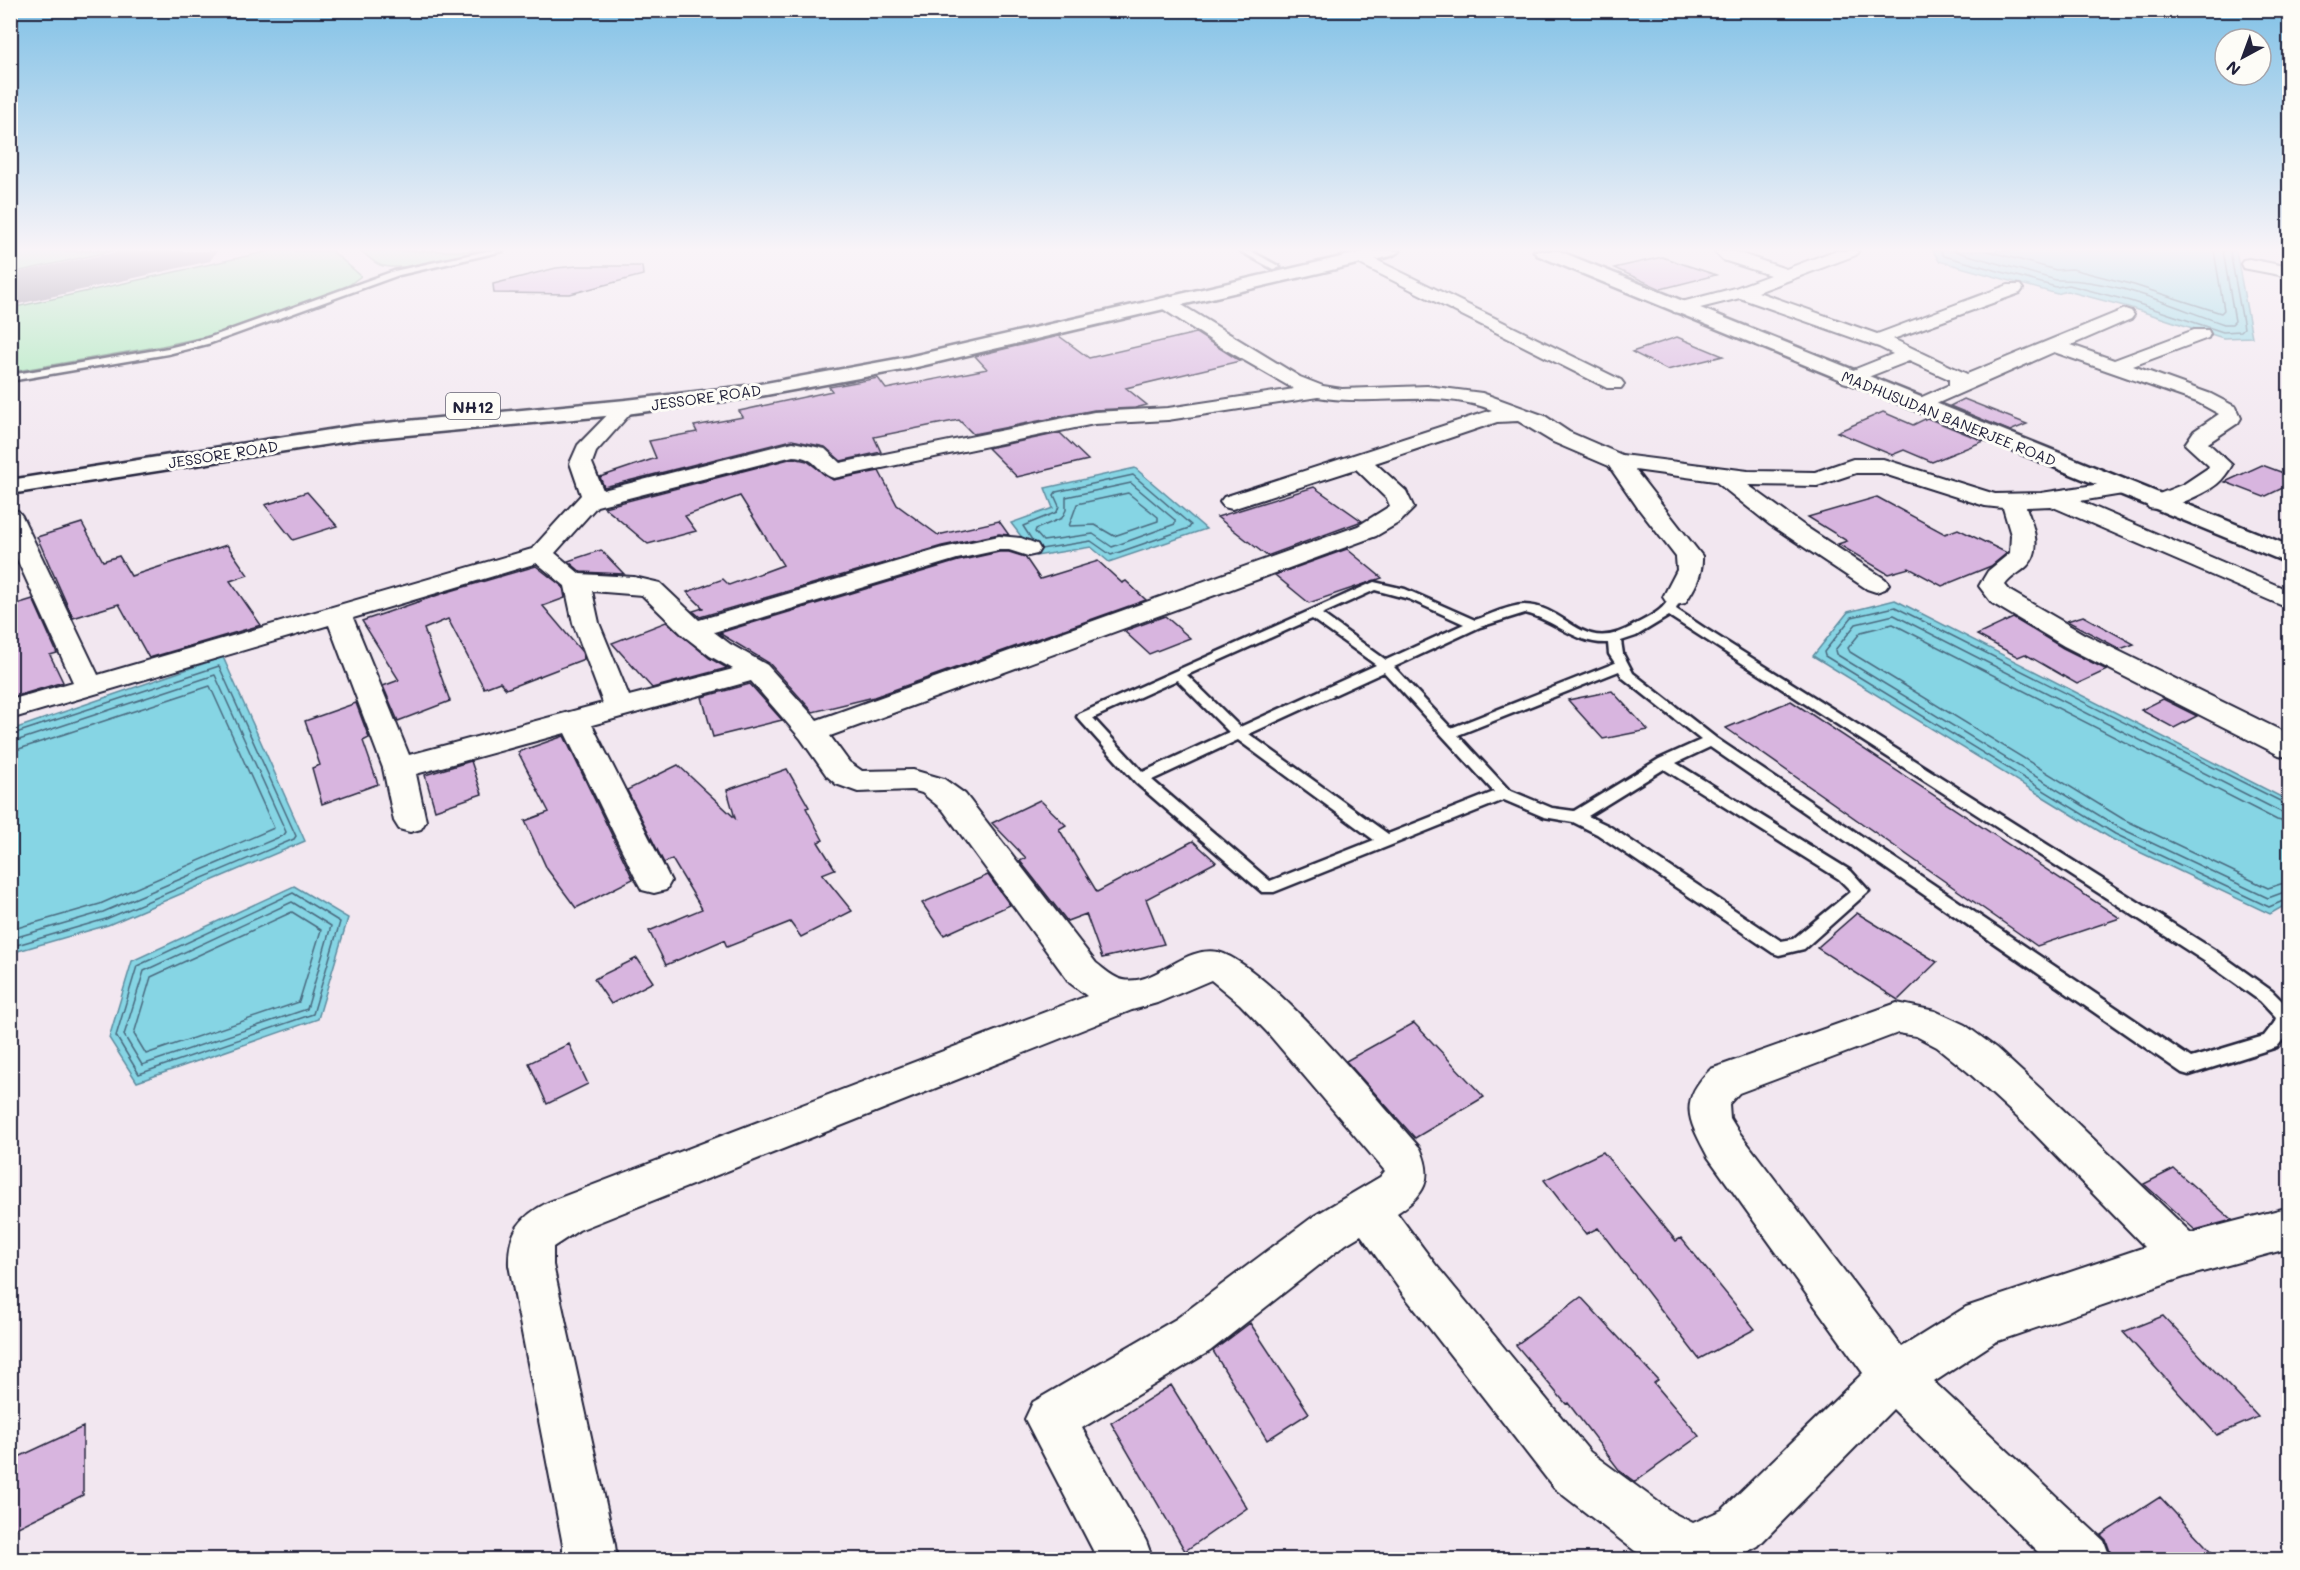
<svg xmlns="http://www.w3.org/2000/svg" width="2300" height="1570" viewBox="0 0 2300 1570" font-family="Mali,sans-serif">
<rect width="100%" height="100%" fill="#f2e7f0"/>
<filter id="ink" filterUnits="userSpaceOnUse"><feTurbulence type="fractalNoise" baseFrequency=".0167" numOctaves="2"/><feDisplacementMap in="SourceGraphic" scale="12" xChannelSelector="R" yChannelSelector="G"/><feConvolveMatrix kernelMatrix="1 2 1 2 8 2 1 2 1" color-interpolation-filters="sRGB"/></filter>
<g filter="url(#ink)">
<path fill="#a1e8b4" stroke="#628578" stroke-width="1.5" d="M11,251h102l-102,22z
M270,251h62l29,25 -12,9 -45,18 -87,31 -55,12 -151,26v-64z
M361,251h119c-23,5 -79,22 -100,14 -6,-2 -13,-9 -19,-14z"/>
<path fill="#86d5e4" stroke="#5e8da0" stroke-width="1.5" d="M1933,251h303l16,86 -29,1 -95,-31 -61,-16 -10,3 -118,-33z
M1135,468l71,61 -97,33 -18,-15 -55,9 -25,-33 42,-15 -8,-20z
M1895,600l394,201v102l-19,11 -158,-75 -299,-183 35,-44z
M223,657l82,184 -197,84 -97,28v-223z
M294,886l54,32 -30,101 -181,63 -28,-44 23,-77z"/>
<g fill="none" stroke-linecap="round" stroke-linejoin="round">
<path stroke="#4a6a7f" stroke-width="1.5" d="M1940,251l4,5 112,31 13,-2 61,16 93,31 18,-1 3,-3 -14,-77
M1954,251l102,29c57,-2 115,26 168,44h8l3,-3 -12,-70
M1988,251l68,19 16,-1 62,16 87,28 3,-3 -10,-59
M1131,483l44,37v4l-63,23 -19,-13 -50,7 -8,-9 1,-3 26,-11 4,-8v-13z
M1128,493l30,24v4l-44,15 -19,-11 -26,1 8,-22z
M1032,540l-9,-14 34,-14 2,-6 -5,-11 2,-3 77,-17 58,50 -2,3 -78,27 -20,-14 -50,8
M10,735l209,-69 77,170 -2,3 -188,80 -96,28
M10,743l205,-68 71,157 -2,3 -181,77 -93,27
M10,752l200,-66 64,142 -174,76 -90,26
M2290,806l-395,-199 -43,10 -28,35 1,4 290,178 154,73 21,-9
M2290,814l-9,-2 -387,-197 -38,9 -21,26 1,4 282,173 150,71 22,-8
M2290,823l-13,-3 -384,-196 -32,8 -13,16 2,4 273,167 145,69 22,-7
M293,893l47,29 -27,92 -174,60 -23,-38 21,-70z
M292,902l39,24 -24,83 -165,56 -18,-30 20,-64z
M292,912l29,18 -22,72 -153,52 -12,-20 17,-57z"/>
<path fill="#8a8496" fill-rule="evenodd" d="M121,251h96l-7,10 -200,45v-32z"/>
</g>
<path fill="#d8b5df" stroke="#22223b" stroke-width="1.5" d="M1662,257l54,18 -55,14 -47,-21z
M577,266h65l1,9 -73,19 -76,-1 -1,-9 63,-16z
M1196,333l44,28 -114,27 21,17 -12,3 -41,2 -121,24 -14,-14 -26,5 -59,12 7,15 -40,9 -16,-14 -33,-7 -188,47 -4,-10 56,-19 -7,-17 48,-9 -3,-6 49,-9 -4,-6 93,-20 -3,-4 49,-9 8,11 101,-20 -12,-13 84,-20 30,22z
M1677,337l46,19 -56,14 -35,-18z
M1964,399l63,25 -17,7 -60,-25z
M1883,412l30,13 14,-7 57,23 -52,21 -28,-12 -12,5 -55,-23z
M1060,433l28,27 -71,17 -29,-29z
M793,458l14,3 26,19 46,-9 18,34 41,30 61,-14 10,14 -10,-1 -57,12 -242,71 -7,-6 10,-3 -16,-16 36,-13 6,6 54,-20 -43,-69 -55,20 11,15 -48,13 -44,-37z
M2262,465l27,10v10l-25,12 -39,-15z
M1314,487l48,34 -95,35 -50,-39z
M307,492l30,34 -44,14 -28,-35z
M1877,497l68,37 13,-5 49,24 -16,13 -49,20 -33,-18 -21,6 -50,-30 9,-3 -39,-24z
M82,523l21,38 16,-5 12,20 96,-31 21,30 -18,6 31,44 -112,33 -30,-54 -46,14 -36,-81z
M1347,549l35,29 -73,25 -34,-28z
M601,550l23,24 -43,-2 -13,-11z
M999,552h10l16,5 15,22 58,-18 24,22 4,-2 20,19 -272,97 -61,15 -44,-49 -50,-30 239,-72z
M536,566l27,21 2,11 -22,8 39,46 2,7 -78,30 -6,-7 -16,6 -36,-69 -24,10 26,72 -52,20 -15,-35 16,-6 -37,-59 82,-28z
M33,599l24,54 -7,2 13,27 -53,16v-92z
M1165,616l25,22 -41,16 -25,-23z
M2083,616l51,28 -14,5 -53,-28z
M2013,618l50,30 44,22 -30,14 -52,-30 -7,3 -41,-22z
M666,622l43,36 18,10 -75,20 -40,-45z
M750,684l32,36 -69,17 -11,-40z
M1612,691l36,39 -45,9 -35,-39z
M2163,699l34,17 -23,12 -33,-18z
M1791,701l329,217 -83,28 -311,-218z
M356,703l13,35 -6,3 15,43 -56,20 -10,-36 8,-3 -15,-44z
M564,736l69,143 -57,29 -29,-39 -22,-48 24,-9 -31,-60z
M471,761l11,33 -47,16 -10,-35z
M678,765l57,53 -8,-28 60,-21 22,38 -3,1 17,32 -5,2 17,27 -13,5 30,37 -51,26 -11,-15 -63,25 -3,-7 -58,25 -17,-34 53,-22 -30,-50 -8,4 -37,-73z
M1040,800l26,25 -7,4 38,63 96,-51 23,21 -70,37 18,45 -62,14 -16,-44 -19,7 -47,-60 6,-3 -34,-35z
M988,875l22,30 -66,30 -22,-32z
M1857,913l80,49 -39,38 -81,-52z
M637,958l16,24 -42,22 -17,-25z
M1414,1023l70,74 -69,41 -69,-77z
M569,1044l19,40 -41,20 -18,-41z
M1603,1152l73,89 5,-3 74,91 -56,30 -101,-131 -12,6 -42,-54z
M2174,1169l58,51 -37,10 -51,-46z
M1581,1297l77,83 -4,3 45,53 -64,46 -15,-11 -52,-68 -2,1 -50,-59z
M2163,1316l95,101 -41,18 -94,-103z
M1250,1323l59,90 -42,27 -54,-89z
M1171,1385l76,123 -62,43 -74,-128z
M83,1427v68l-73,36v-70z
M2160,1497l59,63h-106l-7,-20 -5,-5z"/>
<g fill="none" stroke-linecap="round" stroke-linejoin="round">
<defs>
<path id="lane" d="M487,251h16l-104,24 -188,68 -43,11 -158,27v-6l158,-27 37,-9 189,-68z
M1240,251h11l29,16 -7,2z
M1374,582l31,7 70,31c15,-5 34,-15 49,-15 46,1 57,53 112,19 13,-7 25,-12 33,-25h8l2,3 -3,7 30,20 510,322 56,40 18,18v22l-13,16 -88,28 -7,-2 -472,-326 -34,16 175,108 18,20 -65,58 -25,6 -6,-2 -176,-119 -24,-12 -29,-5 -40,-17 -230,92h-12l-126,-109 -59,-66 2,-3zM1375,590l34,9 55,25 -78,36 -64,-46zM1525,613c29,6 51,32 83,30l1,11 6,9 -164,65 -57,-61 86,-40zM1669,616l535,345 56,40 16,17 -2,5 -10,13 -73,22 -475,-320 -83,-65 -10,-19 -2,-13 15,-5zM1312,619l64,46 -136,62 -53,-52zM1619,671l4,7 78,62 -42,19 -85,52 -22,-3 -43,-18 -51,-55zM1384,672l110,120 -106,42 -139,-100zM1177,680l52,52 -86,40 -50,-54zM1238,740l136,100 -104,41 -118,-101zM1664,769l175,110 12,12 -58,48 -12,2 -172,-115 -21,-10z"/>
<path id="street" d="M1714,251h19l53,18 48,-18h24l-2,4 -98,37 119,42 131,-49h12l3,4 -3,4 -127,46 74,35 158,-65 6,2 3,4 -3,4 -60,26 43,15 80,-30h14l2,4 -2,4 -75,28 78,28 25,13 5,11 -3,5 -30,20 24,22c-4,7 -9,14 -15,19 -14,11 -51,28 -68,24l-4,-5 4,-5 35,-14 24,-16 1,-2 -24,-22 9,-13 25,-17 -22,-12 -143,-50 -134,59 -7,-2 -3,-4 3,-4 36,-16v-6l-40,-18 -59,23 -7,-2 -3,-4 3,-4 50,-20 -14,-7 -139,-49 -60,15 -6,-1 -3,-4 3,-4 61,-16 35,-13 -47,-15z
M1362,253l259,127 3,4 -3,4h-14l-251,-126 -2,-4 2,-4z
M2249,259l41,8v10l-47,-9 -2,-4 2,-4z
M1166,298l6,1 128,78 23,9 19,3 85,-3 55,7 63,23 24,16 53,23 126,16 67,1 38,-13h30l112,35 46,-1 80,-12 8,2 4,5 -4,5 -49,8 210,90v18l-239,-103 -25,1c7,19 17,43 1,59 -7,7 -17,11 -22,19l5,6 74,43 206,101v23l-11,-3 -215,-109 -72,-43 -13,-17 9,-15 22,-18 1,-18 -8,-27 -18,-2 -104,-33h-25l-39,13 -69,-1 58,42 79,52 4,5 -4,5 -9,3 -9,-3 -98,-65 -54,-43 -80,-11 67,86c1,18 -7,32 -17,47l-9,2 -9,-2 -4,-6 14,-27 -1,-13 -38,-49 -29,-42 -56,-24 -35,-21 -21,1 -122,41 31,28 8,17 -14,14 -24,14 -546,200 19,26 13,9 51,-1 31,9 21,15 131,169c8,6 17,15 27,17 33,6 61,-35 95,-28 49,12 163,153 202,196 14,31 5,47 -23,65l38,51 155,188 83,61 20,10 29,-13 141,-137 -155,-216c-19,-36 -31,-55 3,-88l186,-66 38,8 30,14 31,23 61,56 134,129 99,-26v41l-106,29 -189,65 -61,40 170,159 7,19h-65l-153,-151 -135,137 -27,14h-76l-20,-9 -81,-63 -151,-194 -42,-59 -15,9 -136,107 -128,77 64,113 7,19h-55l-73,-141 8,-17 143,-83 138,-103 66,-39 5,-6 -118,-139 -27,-28 -29,-24 -54,23 -25,7 -553,220 -26,17v18l62,280 2,15h-54v-15l-54,-280c-1,-33 11,-49 40,-63l538,-206 -17,-13 -127,-173 -21,-17 -10,-3 -54,2 -22,-8 -9,-8 -26,-37 -50,-58 -159,44 79,156 -5,9 -12,3 -12,-3 -5,-9 -72,-148 -149,41 10,47 -5,8 -11,3 -11,-3 -5,-8 -11,-53 -54,-143 -319,94v-19l63,-18 -63,-138v-35l8,2 4,5 76,159 434,-126 49,-54 -11,-32 8,-18 41,-42 7,-2 7,2 3,4 -40,45 -4,11 11,27 190,-48 32,7 15,14 254,-51 74,-4 126,-19 -73,-42 -61,-40 -3,-4 3,-4zM1318,397c57,10 119,-9 174,13l-268,87 -4,5 4,5 8,2 124,-40 31,30 3,7 -32,20 -541,194 -50,-55 -37,-21 -16,-12 243,-73 42,-9h10l19,6 9,-2 3,-5 -3,-5 -16,-6 -22,-2 -56,12 -244,72 -39,-37 -26,-6 -54,-3 -25,-21 42,-47 196,-50c26,1 23,17 41,22l260,-54 74,-4zM537,563l28,23 8,37 30,80 -194,52 -56,-137zM592,591l50,4 42,41 26,20 23,13 -104,27 -30,-73zM1898,1033l18,3 21,11 31,25 61,56 116,119 -179,60 -64,40 -164,-216 -8,-13 -1,-14 10,-11z"/>
<path id="primary" d="M1534,251h25l731,295v18l-753,-309z"/>
<path id="highway" d="M1367,251h33l-9,5 -483,113 -153,28 -129,17 -271,26 -345,54v-14l345,-54 271,-26 129,-15 153,-28z"/>
</defs>
<use href="#lane" stroke="#22223b" stroke-width="5"/>
<use href="#street" stroke="#22223b" stroke-width="4"/>
<use href="#primary" stroke="#22223b" stroke-width="5"/>
<use href="#highway" stroke="#22223b" stroke-width="5"/>
<use href="#lane" fill="#fdfcf7" fill-rule="evenodd"/>
<use href="#street" fill="#fdfcf7" fill-rule="evenodd"/>
<use href="#primary" fill="#fdfcf7" fill-rule="evenodd"/>
<use href="#highway" fill="#fdfcf7" fill-rule="evenodd"/>
</g>
</g>
<linearGradient id="sky" x2="0" y2="1"><stop stop-color="#81c1e6"/><stop offset="0.53" stop-color="#f9f4f8"/><stop offset="1" stop-color="#f9f4f8" stop-opacity="0"/></linearGradient>
<rect width="2300" height="471" fill="url(#sky)"/>
<g text-anchor="middle" dominant-baseline="central" stroke-width="6" stroke-linejoin="round" paint-order="stroke">
<g font-size="15" fill="#22223b" stroke="#fdfcf7">
<text transform="translate(706 397) rotate(-8)">JESSORE ROAD</text>
<text transform="translate(1949 418) rotate(22)">MADHUSUDAN BANERJEE ROAD</text>
<text transform="translate(223 454) rotate(-9)">JESSORE ROAD</text>
</g>
<rect fill="#fdfcf7" stroke="#646373" stroke-width="1.5" x="446" y="393" width="54" height="26" rx="4.5"/>
<g font-size="16" font-weight="bold" fill="#22223b">
<text x="473" y="406">NH12</text>
</g>
</g>
<rect width="2300" height="1570" fill="none" stroke="#fdfcf7" stroke-width="36"/>
<rect x="18" y="18" width="2264" height="1534" fill="none" stroke="#22223b" stroke-width="2" filter="url(#ink)"/>
<g transform="translate(2243 57) rotate(221)"><circle r="28" fill="#fdfcf7" stroke="#a5a5ac" stroke-width="1.5"/>
<path d="M0-4.5L10 22L0 15L-10 22Z" fill="#22223b"/>
<text y="-9" font-size="16" font-weight="bold" text-anchor="middle" fill="#22223b">N</text>
</g>
</svg>
